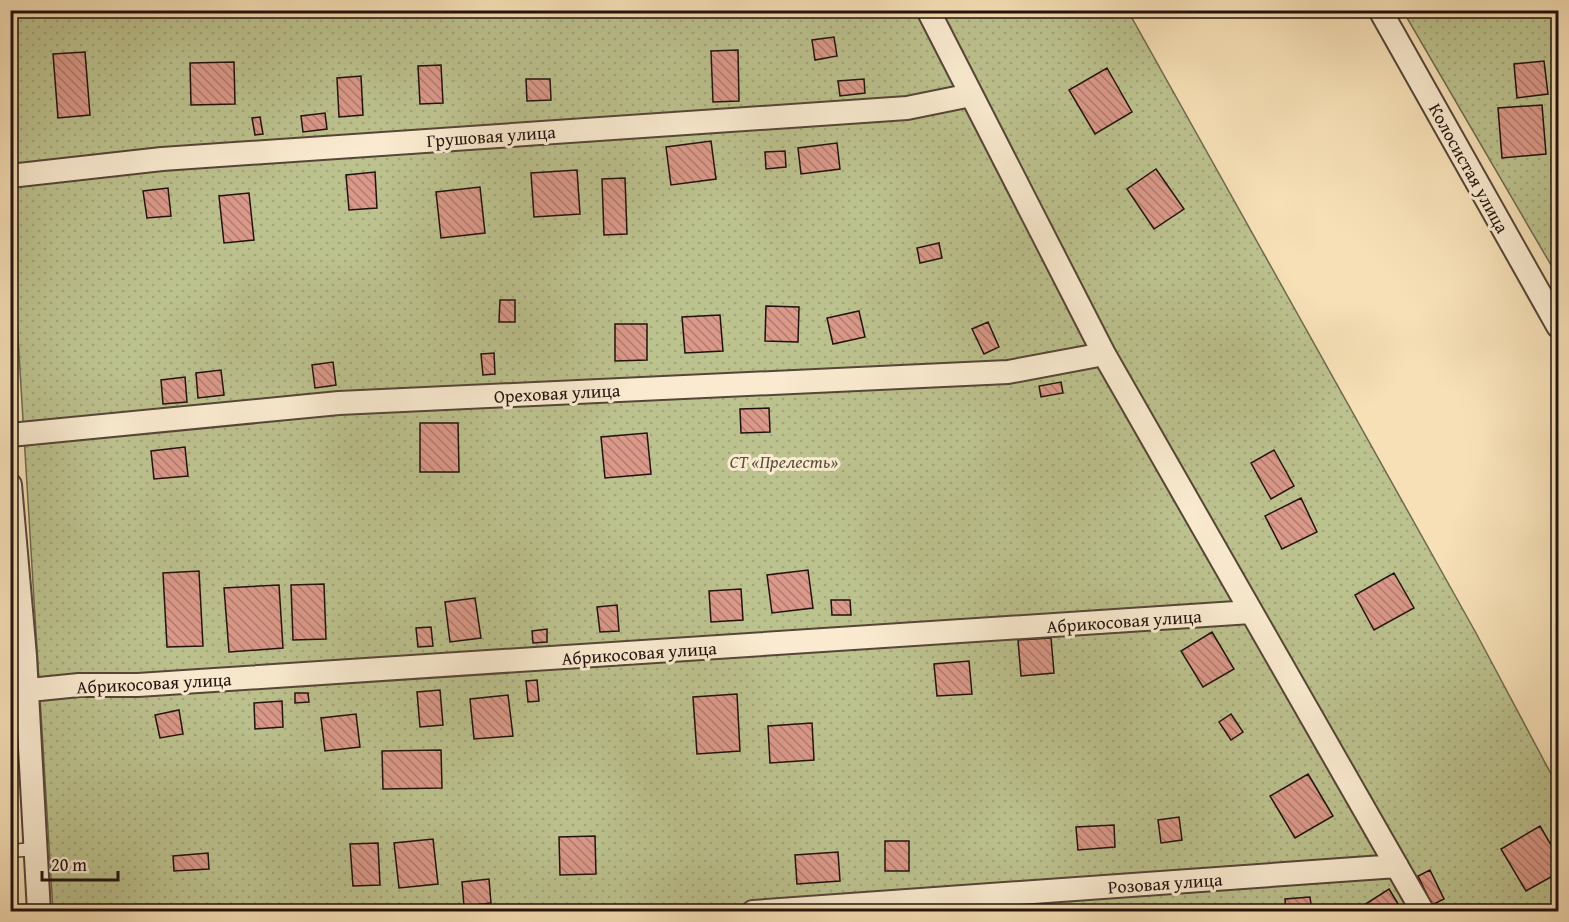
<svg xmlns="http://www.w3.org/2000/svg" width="1569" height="922" viewBox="0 0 1569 922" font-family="'Gentium Book Plus',serif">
<defs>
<pattern id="garden-dots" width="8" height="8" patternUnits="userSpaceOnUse" patternTransform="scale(1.5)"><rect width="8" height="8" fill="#bcc28e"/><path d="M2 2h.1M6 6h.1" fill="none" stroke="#a1a679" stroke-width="1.8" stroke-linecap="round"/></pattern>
<pattern id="building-back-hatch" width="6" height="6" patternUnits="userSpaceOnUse" patternTransform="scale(1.5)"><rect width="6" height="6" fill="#db9989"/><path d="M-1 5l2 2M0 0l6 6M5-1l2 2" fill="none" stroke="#b17b6e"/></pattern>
</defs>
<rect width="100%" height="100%" fill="#f7e0b6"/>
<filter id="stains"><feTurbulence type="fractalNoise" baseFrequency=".00333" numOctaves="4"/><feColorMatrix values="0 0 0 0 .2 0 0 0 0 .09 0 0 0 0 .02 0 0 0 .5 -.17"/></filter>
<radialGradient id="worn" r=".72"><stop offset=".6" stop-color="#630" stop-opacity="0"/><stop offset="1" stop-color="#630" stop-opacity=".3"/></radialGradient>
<path fill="url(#garden-dots)" stroke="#6e6a4e" stroke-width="1.5" d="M10,11h1118l348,622 82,154v124h-1505l-42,-688z
M1403,11h155v266z"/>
<path fill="url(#building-back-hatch)" stroke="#21120d" stroke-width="1.5" d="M834,37l3,19 -22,4 -3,-20z
M738,50l1,51 -26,1 -2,-51z
M85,52l5,63 -32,3 -5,-64z
M1544,61l4,33 -31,4 -3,-34z
M234,62l1,42 -44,1 -1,-42z
M441,65l2,38 -23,1 -2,-38z
M1107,68l25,44 -37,22 -26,-44z
M361,76l2,39 -24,2 -2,-39z
M526,79h24l1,21 -24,1z
M864,79l1,14 -25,3 -2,-15z
M1542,105l4,49 -44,4 -4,-50z
M325,113l2,16 -24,3 -2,-16z
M260,117l3,17 -8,1 -3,-17z
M711,141l5,38 -45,6 -5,-38z
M837,143l3,26 -39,5 -3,-26z
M785,151l1,16 -20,2 -1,-17z
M1156,169l28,40 -30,20 -27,-40z
M577,170l3,44 -46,3 -3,-44z
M375,172l2,36 -28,2 -3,-35z
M625,178l2,56 -23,1 -2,-56z
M480,187l5,46 -44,5 -5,-46z
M168,188l3,28 -24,2 -4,-27z
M249,193l5,47 -30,3 -5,-47z
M939,243l3,15 -22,5 -3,-15z
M500,300h15v22h-16z
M766,306l33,1 -1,35 -33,-1z
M859,311l6,26 -32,7 -6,-26z
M720,315l3,36 -38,2 -3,-36z
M988,322l11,25 -15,7 -12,-25z
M615,324h32v36l-32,1z
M494,353l1,21 -12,1 -2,-21z
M333,362l3,23 -21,3 -3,-23z
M221,370l3,25 -26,3 -2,-25z
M185,377l2,25 -24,2 -2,-24z
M1061,382l2,11 -22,4 -2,-11z
M769,408l1,24 -29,1 -1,-24z
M420,423h38l1,49h-39z
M647,433l4,41 -46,4 -4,-41z
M185,447l3,29 -34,3 -3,-28z
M1274,450l20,36 -23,13 -20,-36z
M1301,498l16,34 -35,17 -17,-33z
M808,570l5,38 -41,5 -5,-38z
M199,571l4,75 -36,1 -4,-74z
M1394,573l20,35 -40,22 -19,-35z
M324,584l2,55 -33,1 -2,-55z
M279,585l4,63 -54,4 -5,-64z
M741,589l2,31 -32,2 -2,-31z
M475,598l6,40 -31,4 -5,-40z
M831,600h19l1,15h-19z
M617,605l2,26 -19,1 -3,-25z
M431,627l2,19 -15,1 -2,-19z
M547,629v13l-14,1 -1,-12z
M1212,632l22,37 -31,18 -22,-36z
M1051,638l3,35 -33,3 -3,-36z
M969,661l3,33 -35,2 -3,-32z
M537,680l2,21 -11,1 -2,-21z
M440,690l3,35 -23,2 -3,-35z
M295,693h13l1,9 -14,1z
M737,694l3,57 -43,3 -4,-57z
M508,695l5,41 -39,3 -4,-40z
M282,701l1,26 -28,2 -1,-26z
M179,710l4,24 -23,4 -5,-23z
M356,714l4,33 -35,4 -4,-33z
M1231,714l12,18 -12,8 -12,-18z
M812,723l2,37 -44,3 -2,-37z
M441,750l1,38 -59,1 -1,-38z
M1308,774l25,42 -38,22 -25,-42z
M1179,817l3,23 -21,3 -3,-23z
M1114,825l1,22 -37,3 -2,-23z
M1540,826l18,31v16l-32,18 -25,-42z
M595,836l1,38 -36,1 -1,-38z
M433,839l5,45 -39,4 -5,-45z
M885,841h24v30h-24z
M378,843l2,42 -27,1 -3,-42z
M838,852l2,29 -43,3 -2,-29z
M208,853l1,16 -35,2 -1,-15z
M1430,870l14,29 -12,6 -14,-29z
M489,879l2,24 -27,3 -2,-24z
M1389,889l14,23h-50z
M1310,897l2,15h-26l-1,-13z
M1218,906v6h-16v-5z"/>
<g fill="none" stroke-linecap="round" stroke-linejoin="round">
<defs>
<path id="service" d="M10,851l25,-2"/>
<path id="minor" d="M928,10l176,344 319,558
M1380,10l178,316
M10,176l152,-17 745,-51 64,-13
M10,435l329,-32 669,-31 96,-18
M10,485l15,171 14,256
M10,692l69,-7h59l1113,-73
M753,912l644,-46"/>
</defs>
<use href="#service" stroke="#564637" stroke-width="15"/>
<use href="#minor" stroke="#564637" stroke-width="26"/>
<use href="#service" stroke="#faebd0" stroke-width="12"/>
<use href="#minor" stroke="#faebd0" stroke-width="22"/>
</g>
<g text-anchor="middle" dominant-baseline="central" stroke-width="6" stroke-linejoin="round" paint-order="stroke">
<g font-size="18" fill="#21120d" stroke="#faebd0">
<text transform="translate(491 136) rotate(-4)">Грушовая улица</text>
<text transform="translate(1469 168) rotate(61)">Колосистая улица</text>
<text transform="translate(557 393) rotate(-3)">Ореховая улица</text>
<text transform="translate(1124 621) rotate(-4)">Абрикосовая улица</text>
<text transform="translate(639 653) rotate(-4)">Абрикосовая улица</text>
<text transform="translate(154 683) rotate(-3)">Абрикосовая улица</text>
<text transform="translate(1165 883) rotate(-4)">Розовая улица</text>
</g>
<g font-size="18" font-style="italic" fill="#57503a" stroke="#faebd0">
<text x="784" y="461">СТ «Прелесть»</text>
</g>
</g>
<rect width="1569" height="922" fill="none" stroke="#f7e0b6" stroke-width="36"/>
<rect x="12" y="12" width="1545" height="898" fill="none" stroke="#21120d" stroke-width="3"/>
<rect x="18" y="18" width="1533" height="886" fill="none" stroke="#21120d" stroke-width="1.5"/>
<path d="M42 871v9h76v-9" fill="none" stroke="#21120d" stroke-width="3"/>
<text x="51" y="871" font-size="18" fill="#21120d" stroke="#faebd0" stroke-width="4.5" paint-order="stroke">20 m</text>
<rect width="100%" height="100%" filter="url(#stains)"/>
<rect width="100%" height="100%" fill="url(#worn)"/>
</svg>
